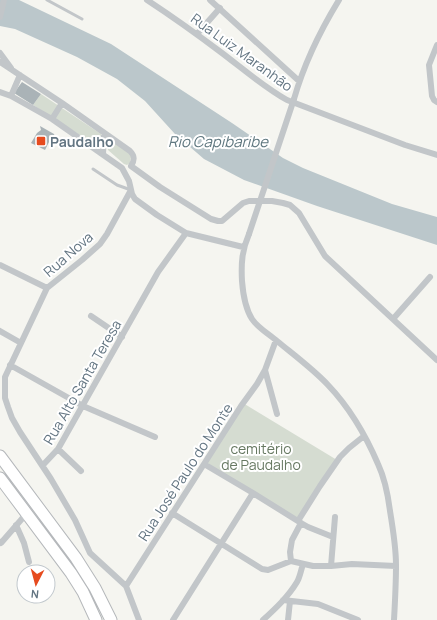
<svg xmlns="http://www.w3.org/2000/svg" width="437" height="620" viewBox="0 0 437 620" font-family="Manrope,sans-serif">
<rect width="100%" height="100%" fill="#f5f5f0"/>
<path fill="#d5dcd1" d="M41,94l60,40 -1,14 -67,-43z
M107,139h3l21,13v5l-1,6 -3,2 -3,-1 -16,-14z
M243,403l94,57 -39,59 -94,-56z"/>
<path fill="#bbc7cb" d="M0,0h19l92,44 121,79 51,35 20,10 89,36 45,13v28l-120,-39 -73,-26 -40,-21 -29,-25 -30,-33 -28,-22 -40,-22 -62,-28 -15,-3z"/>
<path fill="#aab3b7" d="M22,82l19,12 -8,11 -19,-12z
M40,126l14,8 1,3 -4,1 -6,12 -14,-7 6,-10 4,-3z"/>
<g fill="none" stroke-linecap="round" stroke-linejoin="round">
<defs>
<path id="highway" d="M0,456l76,102 19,30 16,32
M0,478l71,95 12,19 13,28"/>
</defs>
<use href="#highway" stroke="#b5b8bb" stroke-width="13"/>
<path stroke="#c2c6c9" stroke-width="3" d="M47,0l35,19
M93,169l24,16 14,5"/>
<path stroke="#c2c6c9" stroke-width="6" d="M147,0c26,17 51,35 75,53 21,16 42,34 65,47l118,45 32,10
M210,0l89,81
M0,17l4,-17
M197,34l23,-26
M437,45l-8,20 3,31 2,4 3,2
M0,53l11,15
M0,62l62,41 68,48c5,5 5,9 1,15l29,21 51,32 7,2h4l21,-18 6,-2h23l11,2 7,2 9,8 26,43 112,104
M0,92l11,4 41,23 70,49 7,13 3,13 3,5 22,16 29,18 57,14
M11,96l9,-21
M294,99c10,-35 26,-68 45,-99
M52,119l10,-16
M103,154l1,-21
M131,190l-24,44 -7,10 -18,16 -35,28 -42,89v21l3,9 4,11 8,14 31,47 24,41 15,33 36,33 13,34
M249,234c-7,16 -8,29 -7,47 1,13 3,27 10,38 6,9 17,15 25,22 17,14 36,28 51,44 21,22 38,51 50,79 7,15 10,31 12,47 3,18 6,36 6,54 0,18 -1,37 -2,55
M0,265l47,23
M91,316l31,21
M393,319l37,-42
M0,331l21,12
M10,365l73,41 72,31
M265,370l12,44
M58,449l23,22
M204,464l49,29 48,30 7,4 25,10
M43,465l15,-16 100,-177 28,-39
M172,513l90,56 6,1 23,-9
M298,521l22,-35 20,-29 9,-9 15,-12
M16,525l8,18 5,19
M0,542l1,1 26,-30
M291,561l22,5h18l21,-2 44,2
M291,561l-1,-9 2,-12 9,-17
M331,566l4,-49
M126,586l78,-122 37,-58 16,-22 8,-14 11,-30
M283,600l35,4 40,16
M173,620l80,-127
M263,620c12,-11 25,-23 34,-38 3,-5 4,-12 6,-18
M288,620l2,-19"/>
<use href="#highway" stroke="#fff" stroke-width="11"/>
<path stroke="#c2c6c9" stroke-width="6" d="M249,234l45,-135"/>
</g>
<rect fill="#e64b1f" stroke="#fff" stroke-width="1.5" x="36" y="136" width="10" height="10" rx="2"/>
<g text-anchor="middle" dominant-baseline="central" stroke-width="4" stroke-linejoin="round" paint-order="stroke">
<g font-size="14" fill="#637582" stroke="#fff">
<text transform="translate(242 52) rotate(36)">Rua Luiz Maranhão</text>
<text transform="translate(68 254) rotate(-41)">Rua Nova</text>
<text transform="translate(82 382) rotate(-60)">Rua Alto Santa Teresa</text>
<text transform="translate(185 472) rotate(-57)">Rua José Paulo do Monte</text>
</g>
<g font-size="14" font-weight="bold" fill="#637582" stroke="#fff" text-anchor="start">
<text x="50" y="141">Paudalho</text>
</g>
<g font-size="14" fill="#677962" stroke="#fff">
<text x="261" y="448">cemitério<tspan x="261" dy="16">de Paudalho</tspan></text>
</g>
<g font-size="15" font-style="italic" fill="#5f777f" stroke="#fff">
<text x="218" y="141">Rio Capibaribe</text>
</g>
</g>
<g transform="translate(36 584) rotate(186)"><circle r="19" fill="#ffffff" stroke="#c1c8cd"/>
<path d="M0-3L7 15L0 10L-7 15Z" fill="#e64b1f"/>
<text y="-6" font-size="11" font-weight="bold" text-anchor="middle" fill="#637582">N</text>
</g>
</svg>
